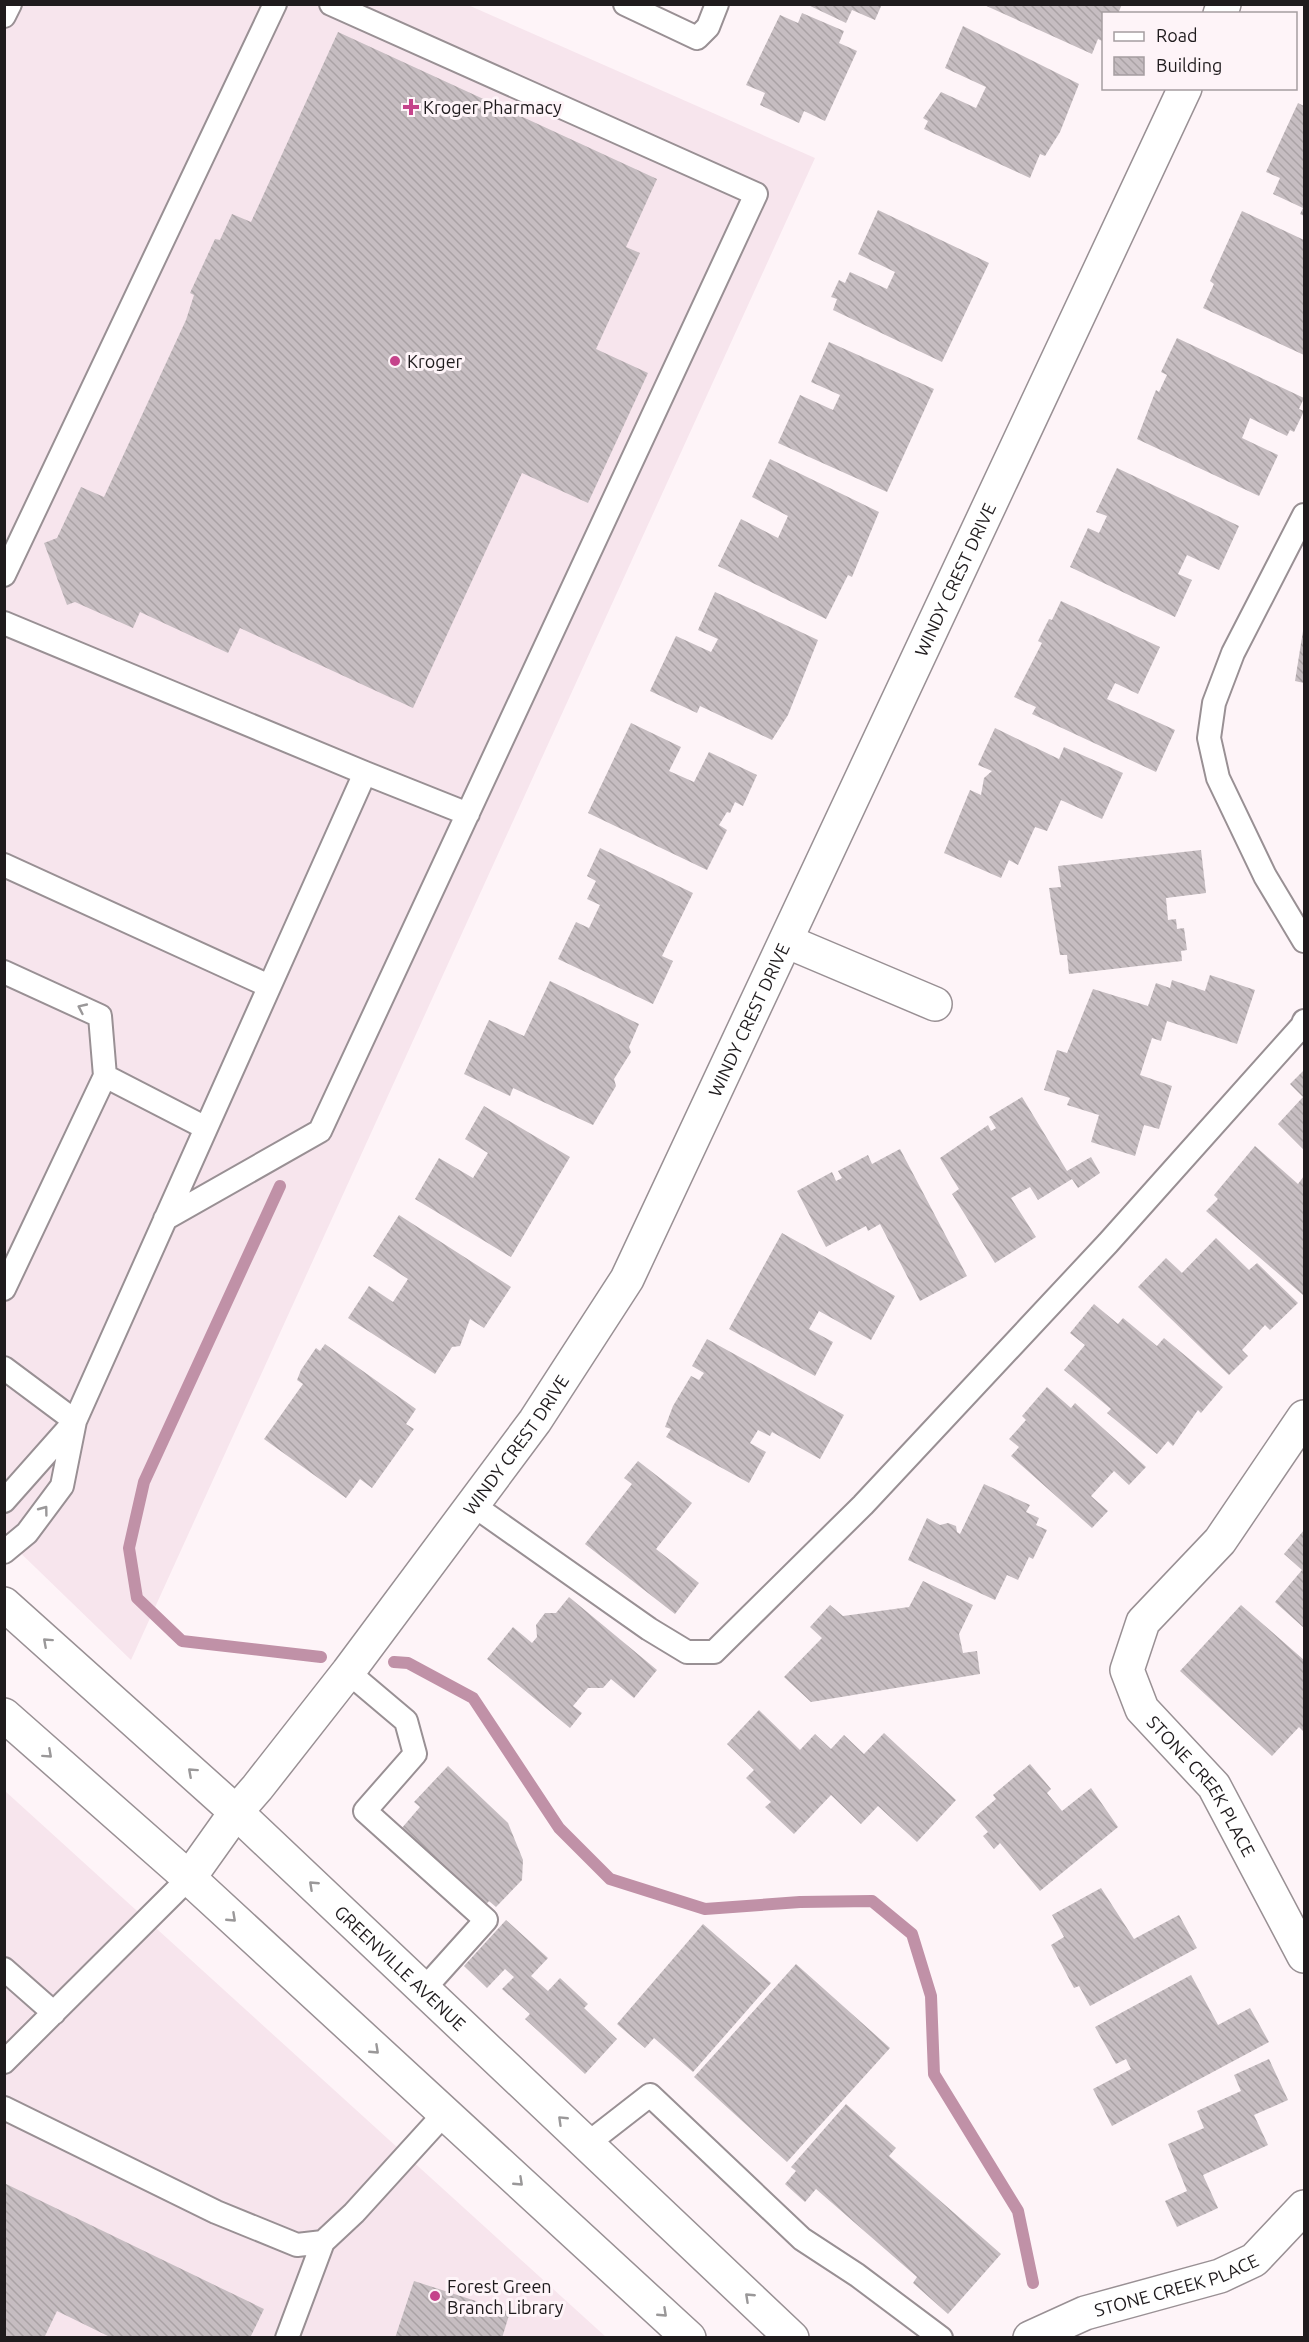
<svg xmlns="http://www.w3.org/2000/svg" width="1309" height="2342" viewBox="0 0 1309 2342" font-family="Ubuntu,sans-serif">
<defs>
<pattern id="building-back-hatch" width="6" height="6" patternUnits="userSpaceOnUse" patternTransform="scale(1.5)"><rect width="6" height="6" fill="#c6bdc1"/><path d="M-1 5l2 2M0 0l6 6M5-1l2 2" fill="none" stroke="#aaa2a5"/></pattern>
</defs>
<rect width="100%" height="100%" fill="#fef4f8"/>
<path fill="#f7e5ed" d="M4,5h464l347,153 -684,1502 -126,-122z
M5,1791l601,546h-601z"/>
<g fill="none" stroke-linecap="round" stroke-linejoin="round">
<path stroke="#c091a7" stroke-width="12" d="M280,1186l-136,296 -15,66 8,50 45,43 139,16
M394,1662l14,1 65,35 86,130 51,51 95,30 95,-7 72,-1 40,33 19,62 3,78 84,137 15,72"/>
</g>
<path fill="url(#building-back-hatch)" d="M806,4h76l-7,16 -23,-10 -6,13z
M982,4h140l-4,10h-14v28l-6,-3 -6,15z
M802,13l42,18 -5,12 18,8 -32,70 -21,-10 -5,12 -39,-18 5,-12 -19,-8 34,-70 18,8z
M963,26l116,58 -19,48 -15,24 -5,-2 -10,24 -106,-49 4,-8 -5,-3 18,-26 35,16 10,-21 -41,-19z
M338,32l319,147 -31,68 14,6 -44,96 52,24 -60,130 -66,-30 -109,235 -173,-80 -12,25 -88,-41 -7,16 -58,-26 -8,3 -23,-62 13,-5 24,-51 23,10 82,-177 8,-25 -4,-2 25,-54 5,1 12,-26 19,8z
M1298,103l6,3v110l-4,-2 3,-6 -30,-14 7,-16 -14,-6z
M878,210l111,53 -47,99 -109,-52 4,-11 -6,-2 8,-17 6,3 5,-11 37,17 8,-17 -37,-18z
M1242,211l62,29v115l-101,-47 11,-24 -4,-3z
M1177,338l127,60 -5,11 5,2 -10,21 -4,-2 -3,6 -37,-18 -8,20 36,17 -19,41 -122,-57 19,-49 3,2 8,-17 -6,-3z
M829,342l105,47 -47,103 -109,-49 22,-48 33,15 7,-15 -29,-13z
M770,459l109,53 -27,65 -4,-2 -22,44 -108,-53 23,-47 37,19 10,-22 -36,-19z
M1117,468l122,58 -20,44 -32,-15 -9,19 14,6 -17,37 -105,-50 18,-39 11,5 8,-17 -11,-4z
M715,592l103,48 -30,75 -16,25 -72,-34 -3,7 -47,-22 26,-55 35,16 7,-13 -20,-9z
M1061,601l99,46 -22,47 -23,-11 -8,16 68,31 -19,42 -124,-58 4,-7 -22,-10 28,-54 -4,-2 11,-22 3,1z
M1303,631h1v52l-9,-2z
M631,723l50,24 -12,24 25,11 15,-30 48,23 -14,31 -8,-4 -5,11 -3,-1 -8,13 8,5 -20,40 -119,-57z
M995,728l64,31 5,-12 59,26 -21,46 -41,-19 -14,31 -12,-4 -17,38 -9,-5 -8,18 -57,-25 26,-63 11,5 3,-17 8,-7 -14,-6z
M600,848l93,45 -31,63 11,5 -20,43 -95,-45 18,-37 13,6 11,-23 -13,-6 9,-18 -9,-5z
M1201,850l5,43 -40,5 2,22 8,-1 1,10 7,-1 3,22 -6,1 1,10 -113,13 -2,-19h-7l-11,-67 12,-1 -3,-21z
M1210,975l45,15 -18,54 -70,-23 -6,20 -9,-3 -12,37 32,11 -13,43 -15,-4 -9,31 -44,-14 8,-27 -32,-10 3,-7 -26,-8 13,-40 10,3 26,-64 55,17 8,-23 14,5 2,-8 33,11z
M550,981l89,43 -10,23 2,5 -17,27 2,7 -23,39 -80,-37 -3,8 -46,-22 25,-54 35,16z
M1304,1070v80l-26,-26 25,-27 -13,-13z
M1022,1097l45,74 24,-14 9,16 -22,15 -6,-9 -34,21 -8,-13 -19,11 25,39 -41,26 -43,-69 7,-5 -19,-31 48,-33 3,6 5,-3 -7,-11z
M484,1106l86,51 -59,100 -96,-58 24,-41 34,20 15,-25 -23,-14z
M1255,1146l43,38 6,-8 -1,119 -97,-84 12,-12 -4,-4z
M900,1149l67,127 -47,25 -40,-77 -12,7 -2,-5 -40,21 -29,-56 35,-19 4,9 6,-3 -4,-7 30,-16 4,9z
M399,1215l112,72 -27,41 -14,-9 -10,27 -8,1 -17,27 -87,-56 21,-32 24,16 15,-23 -35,-23z
M782,1233l113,63 -24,44 -52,-29 -10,18 24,13 -18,34 -86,-47z
M1216,1238l33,32 8,-7 41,40 -28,27 -5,-5 -23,25 6,6 -19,19 -91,-88 28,-29 16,15z
M1094,1304l24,20 5,-6 34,28 7,-8 59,49 -22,26 -3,-3 -25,36 -5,-5 -11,13 -50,-41 4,-4 -47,-39 21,-25 -15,-12z
M707,1339l137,76 -24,44 -48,-27 -2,4 -12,-6 -8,13 16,9 -17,31 -83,-46 5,-8 -6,-2 8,-21 18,-30 8,4 5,-7 -12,-7z
M325,1344l91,65 -10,15 8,5 -42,59 -12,-9 -14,19 -82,-59 39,-55 -6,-4 4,-10 15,-22 4,3z
M1047,1387l24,21 4,-5 71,64 -17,18 -15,-14 -23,25 17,15 -16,17 -81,-72 8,-9 -10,-8 17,-19 -4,-4z
M638,1461l54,42 -36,46 43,34 -24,31 -90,-70 47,-60 -8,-6z
M984,1484l46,21 -4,7 13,6 -3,7 11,5 -14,29 -4,-2 -11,23 -11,-5 -12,25 -87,-40 19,-42 13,7 8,-2 8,3 1,6 3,2z
M1304,1530v98l-29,-26 27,-32 -18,-16z
M923,1581l50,24 -14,29 4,19 14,-2 3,23 -169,28 -27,-25 38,-39 -12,-11 20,-22 13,11 66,-9z
M569,1597l88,73 -23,28 -23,-19 -8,9h-15l-15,18 9,7 -12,15 -83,-69 26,-32 19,16 5,-6 -1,-12 9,-12h11z
M1241,1605l63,55v72l-5,-5 -27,29 -92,-85z
M759,1710l41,40 15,-16 16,15 13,-14 20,19 20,-21 72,67 -39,42 -39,-36 -17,18 -30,-29 -37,39 -29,-27 6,-5 -25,-24 8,-8 -27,-26z
M1030,1764l21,25 -4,4 15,18 29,-23 27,39 -78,64 -40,-48 -6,6 -11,-13 5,-4 -13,-15 21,-18 -3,-4z
M448,1766l60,57 15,37 -1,20 -26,27 -7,-6 -5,6 -83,-78 19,-22 -6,-5z
M1101,1888l33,51 45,-24 18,33 -107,58 -11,-20 -5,2 -23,-43 13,-8 -12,-22z
M506,1920l42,38 -17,18 17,15 12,-13 28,26 -4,4 33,31 -32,35 -60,-55 5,-5 -28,-25 12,-12 -9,-8 -18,19 -23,-22z
M703,1924l68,59 -78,89 -39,-34 -9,10 -28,-24z
M796,1964l94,84 -103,114 -93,-85z
M1191,1975l27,50 32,-17 19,34 -157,84 -19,-37 38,-20 -5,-10 -10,5 -21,-37z
M1269,2059l19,41 -34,15 14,30 -65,30 15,33 -41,19 -12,-26 22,-10 -19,-47 36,-16 -7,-17 44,-20 -7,-16z
M846,2104l50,44 -7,8 112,98 -53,60 -35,-31 4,-6 -101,-88 -11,13 -20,-18 11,-13 -5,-4z
M4,2183l260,126 -14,29h-138l-55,-27 -13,27h-40z
M414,2281l96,31 -8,26h-107z"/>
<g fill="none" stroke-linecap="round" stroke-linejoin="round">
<defs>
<path id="service" d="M625,4l72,34 11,-11 9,-23
M4,16l6,-12
M1304,515l-71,138 -19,50 -5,35 9,40 47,98 39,65
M4,575l271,-571
M4,623l361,150 103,41
M4,865l265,121
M4,972l96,44 5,60 -101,213
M105,1076l101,52
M165,1219l155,-88 436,-937 -425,-190
M4,1368l71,53 290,-648
M4,1501l71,-80 -13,65 -35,47 -23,19
M473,1505l176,124 38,23h27l149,-147 245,-262 194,-217 2,-5
M348,1672l58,49 9,33 -50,57 121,109 -62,69
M4,1969l50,44
M4,2062l185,-184
M4,2108l212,104 81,33 26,-3 31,-29 91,-100
M587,2144l63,-49 152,144 55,36 84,63
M287,2338l36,-96"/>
<g id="minor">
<path d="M1220,14l4,-10"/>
<path d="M786,941l149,63"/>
<path id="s1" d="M1304,1417l-84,124 -77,81 -16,48 15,39 72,77 90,170"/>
<path id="s2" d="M189,1878l47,-66 21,-24 91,-116 187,-251 92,-142 558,-1191"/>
<path id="s3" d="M1030,2338l55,-25 135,-37 34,-16 50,-53"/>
</g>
<g id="secondary">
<path id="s4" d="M4,1604l232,208 556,526"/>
<path d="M4,1715l185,163 500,460"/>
</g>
</defs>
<use href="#service" stroke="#999094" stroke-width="26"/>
<use href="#minor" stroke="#999094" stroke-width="36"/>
<use href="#secondary" stroke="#999094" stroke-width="36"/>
<use href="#service" stroke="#fff" stroke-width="22"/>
<use href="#minor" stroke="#fff" stroke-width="33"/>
<use href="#secondary" stroke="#fff" stroke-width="33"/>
</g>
<defs><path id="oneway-chevron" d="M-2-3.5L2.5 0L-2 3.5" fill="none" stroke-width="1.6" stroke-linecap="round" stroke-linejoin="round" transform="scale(1.5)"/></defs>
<g stroke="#9a9899">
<use href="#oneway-chevron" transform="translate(82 1008) rotate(-155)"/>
<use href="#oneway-chevron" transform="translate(44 1510) rotate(-53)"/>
<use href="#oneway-chevron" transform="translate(47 1642) rotate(-138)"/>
<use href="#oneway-chevron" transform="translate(48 1754) rotate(42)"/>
<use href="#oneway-chevron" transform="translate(192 1772) rotate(-138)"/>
<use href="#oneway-chevron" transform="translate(313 1885) rotate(-137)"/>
<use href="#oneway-chevron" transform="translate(232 1918) rotate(43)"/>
<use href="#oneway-chevron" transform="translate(375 2050) rotate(43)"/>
<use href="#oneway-chevron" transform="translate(562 2120) rotate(-136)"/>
<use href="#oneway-chevron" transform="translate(519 2182) rotate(43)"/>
<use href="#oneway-chevron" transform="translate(749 2297) rotate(-137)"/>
<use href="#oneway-chevron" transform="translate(663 2313) rotate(43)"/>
</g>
<g fill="#c5438b" stroke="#fef4f8" stroke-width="2">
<path d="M408 98h6v6h6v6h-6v6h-6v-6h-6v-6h6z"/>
<circle cx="395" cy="361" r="6"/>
<circle cx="435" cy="2296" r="6"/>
</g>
<g text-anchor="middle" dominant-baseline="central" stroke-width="6" stroke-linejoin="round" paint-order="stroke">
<g font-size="18" fill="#1f1b1d" stroke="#fef4f8" text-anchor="start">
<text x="423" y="107">Kroger Pharmacy</text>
<text x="407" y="361">Kroger</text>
<text x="447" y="2286">Forest Green<tspan x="447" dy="21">Branch Library</tspan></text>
</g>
<g font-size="18" fill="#1f1b1d" stroke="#fef4f8">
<text stroke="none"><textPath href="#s2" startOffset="1515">WINDY CREST DRIVE</textPath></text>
<text stroke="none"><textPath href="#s2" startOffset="1029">WINDY CREST DRIVE</textPath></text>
<text stroke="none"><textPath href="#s2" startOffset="543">WINDY CREST DRIVE</textPath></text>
<text stroke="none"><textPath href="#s1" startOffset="452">STONE CREEK PLACE</textPath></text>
<text stroke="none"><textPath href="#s4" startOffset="538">GREENVILLE AVENUE</textPath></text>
<text stroke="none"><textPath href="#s3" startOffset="156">STONE CREEK PLACE</textPath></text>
</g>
</g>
<rect width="1309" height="2342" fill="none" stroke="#1f1b1d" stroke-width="12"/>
<rect x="1102" y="12" width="195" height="78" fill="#fef4f8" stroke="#a59da0" stroke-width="1.5"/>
<rect x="1114" y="32" width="30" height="9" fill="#ffffff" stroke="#a59da0" stroke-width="1.5"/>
<text x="1156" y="42" font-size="18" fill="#1f1b1d">Road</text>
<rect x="1114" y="57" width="30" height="18" fill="url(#building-back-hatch)" stroke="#a59da0" stroke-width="1.5"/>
<text x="1156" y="72" font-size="18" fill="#1f1b1d">Building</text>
</svg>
